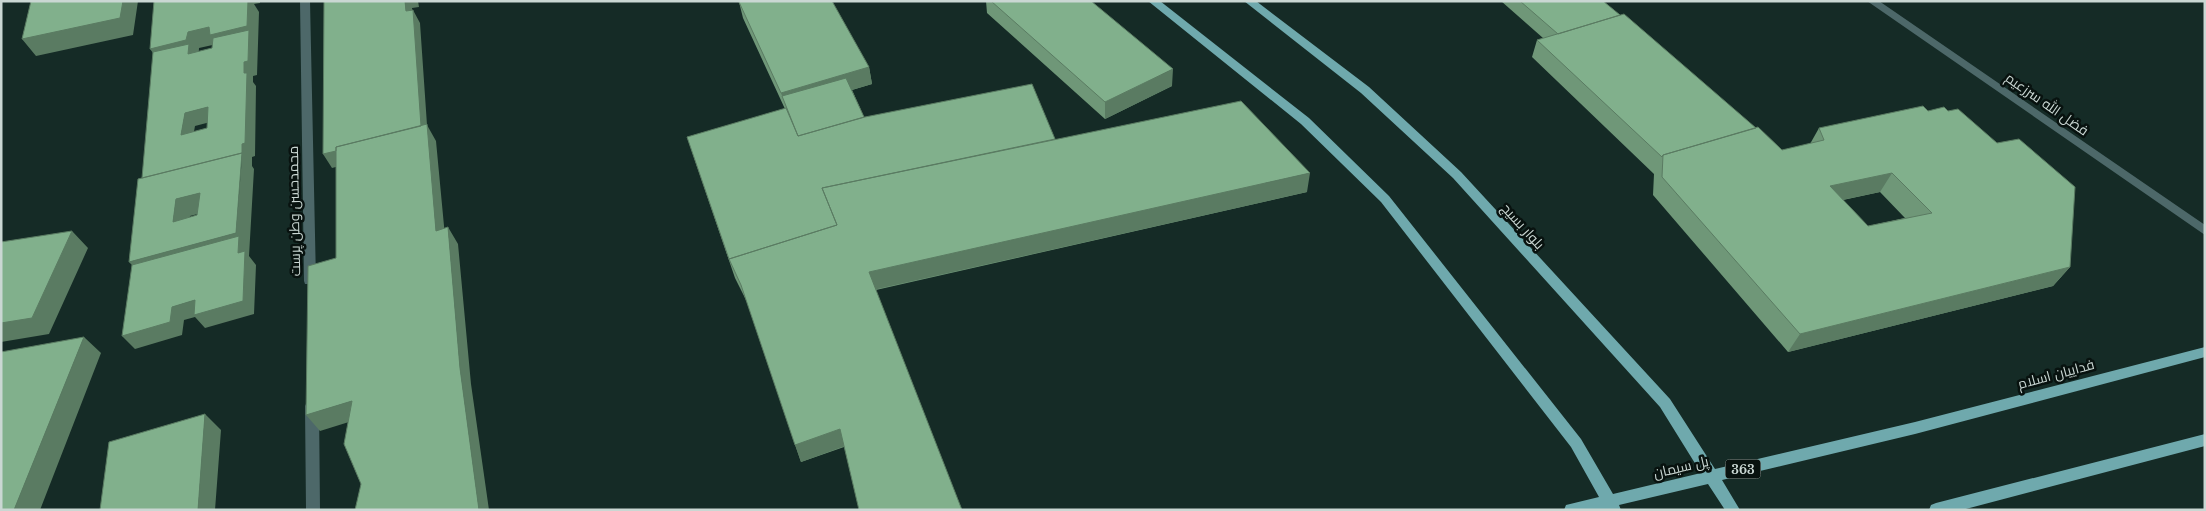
<svg xmlns="http://www.w3.org/2000/svg" width="2206" height="511" viewBox="0 0 2206 511" font-family="'Libre Baskerville',Cairo,serif">
<rect width="100%" height="100%" fill="#152b26"/>
<g fill="none" stroke-linecap="round" stroke-linejoin="round">
<path fill="#4d6869" fill-rule="evenodd" d="M300,1h10l6,280 -1,3h-10l-1,-3z
M1867,1h12l326,224v10z
M312,400l5,2 2,4 1,104h-14l-1,-104 2,-4z"/>
<path fill="#6fa9ad" fill-rule="evenodd" d="M1148,1h12l149,117 80,78 192,243 32,55 88,-21 -41,-66 -207,-229 -92,-85 -117,-92h12l113,86 92,85 209,227 45,70 200,-47 290,-75v10l-290,77 -193,46 18,30h-15l-17,-26 -89,21 2,5h-57l2,-5 33,-8 -28,-50 -190,-245 -80,-78z
M2205,434v12l-243,64h-33l2,-5 5,-2z"/>
</g>
<path fill="#6f9778" fill-rule="evenodd" d="M986,1h105l81,85 -67,33 -118,-106z
M1501,1h102l179,149 28,-6 9,-16 251,139 -17,19 -265,66 -135,-157 1,-21 -122,-117 5,-17 6,-2zM1880,192l25,26 -37,8 -25,-26z
M739,2l130,65 3,17 -20,6 12,27 191,22 252,53 -431,98 -32,157 -43,15 -54,-160 -12,-24 -48,-141 98,-28 -42,-91z"/>
<path fill="#5a7b62" d="M123,1h15l-5,34 -97,21 -14,-17z
M245,1h15v2l-6,1 5,8 -2,63 -4,1v6l3,4 -1,70 -3,1v9l2,3 -5,87 7,9 -2,49 -49,14 -10,-11 -11,3 -2,15 -47,14 -13,-13 50,-29 23,-7 48,1 -99,-23 -15,-16 107,-29 6,-76 -25,-113 -18,4 -1,19 -36,-2 -12,-16 38,-17z
M405,1h13l1,6 -7,1 1,17 -7,-14z
M413,10l7,13 7,102 9,16 10,106 -10,-16 -8,-88 -96,25 -9,-14z
M869,67l3,17 -85,25 -6,-16z
M1173,69l-1,17 -67,33v-17z
M208,107l10,13 -23,6 -4,22 -10,-13 4,-22z
M1310,173l-3,19 -434,98 -4,-18z
M1892,173l-12,19 -62,13 12,-19z
M200,193l13,17 -23,6 -3,22 -14,-16 3,-23z
M448,227l10,17 13,140 18,126h-10l-19,-142z
M72,231l16,17 -39,86 -48,8v-19z
M2070,267l-17,19 -265,66 12,-18z
M84,337l17,16 -61,157h-26z
M352,401l13,16 -45,14 -14,-16z
M205,414l16,16 -6,80h-17z
M840,429l5,17 -44,16 -6,-17z"/>
<path fill="#81b08c" stroke="#5a7b62" fill-rule="evenodd" d="M31,1h92l-3,17 -98,21z
M154,1h94l-1,25 -37,9 -1,-8 -21,5 -2,8 -36,9z
M324,1h81l1,10 7,-1 8,116 -85,21v4l-13,3z
M741,1h91l37,66 -88,26 -42,-91z
M991,1h100l82,68 -68,33z
M1520,1h83l17,14 -62,19z
M1624,14l132,114 -93,27 -1,2 -125,-117z
M249,30l-1,31 -4,1v11h3l-2,70 -3,1v9l-100,25 11,-126 36,-8 -1,10 24,-6 1,-10zM208,107l-1,21 -26,7 4,-22z
M846,78l18,39 -66,19 -16,-40z
M1032,84l23,55 -233,49 15,37 -108,34 -42,-122 99,-29 12,28 67,-19z
M1241,101l69,72 -441,99 93,238h-103l-19,-81 -45,16 -54,-160 -12,-26 108,-34 -15,-37z
M1923,106l5,5 16,-4 4,4 10,-2 39,34 22,-4 56,48 -5,80 -270,67 -138,-157 1,-22 95,-28 24,23 42,-10 -5,-12zM1892,173l40,40 -64,13 -38,-40z
M427,124l9,107 12,-4 12,141 19,142h-124l6,-26 -17,-40 8,-43 -46,14 2,-149 28,-8v-111z
M242,153l-6,80 -107,29 9,-83zM200,193l-3,22 -24,7 3,-23z
M72,231l-40,87 -31,5v-81z
M239,236l-1,17 7,-2 -2,50 -49,14 1,-15 -23,7 -2,15 -48,14 10,-71z
M84,337l-70,173h-13v-158z
M205,414l-7,96h-98l9,-68z"/>
<g text-anchor="middle" dominant-baseline="central" stroke-width="5" stroke-linejoin="round" paint-order="stroke">
<rect fill="#08120f" stroke="#909c98" stroke-width="1" x="1725.5" y="459.5" width="35" height="19" rx="4"/>
<g font-size="12" font-weight="bold" fill="#cad7d3">
<text x="1743" y="469">363</text>
</g>
<g font-size="14" fill="#cad7d3" stroke="#08120f">
<text transform="translate(2047 104) rotate(35)">فضل الله سرزعیم</text>
<text transform="translate(294 211) rotate(-91)">محمدحسن وطن پرست</text>
<text transform="translate(1523 226) rotate(48)">بلوار بسیج</text>
<text transform="translate(2056 374) rotate(-15)">فداییان اسلام</text>
<text transform="translate(1681 467) rotate(-13)">پل سیمان</text>
</g>
</g>
<rect width="2206" height="511" fill="none" stroke="#cad7d3" stroke-width="5"/>
</svg>
